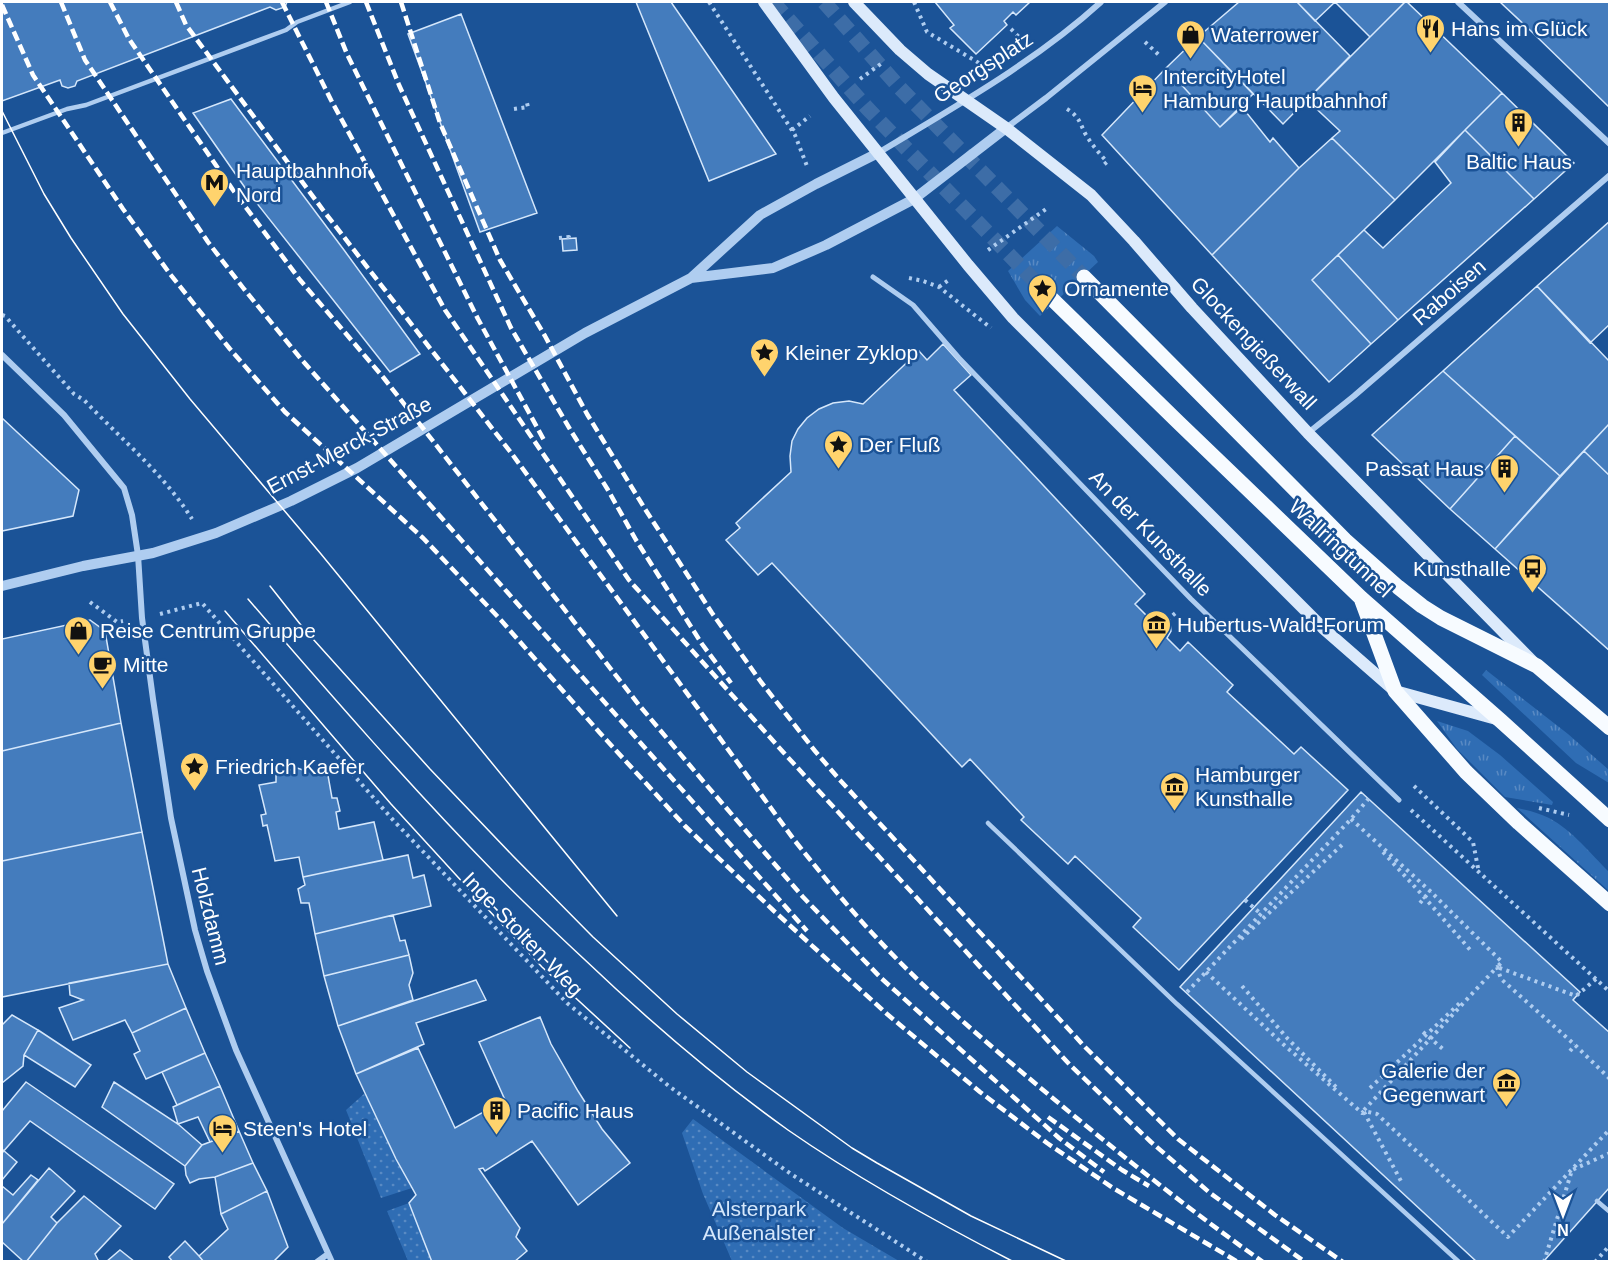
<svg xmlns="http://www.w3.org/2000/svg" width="1611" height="1263" viewBox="0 0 1611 1263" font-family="Helvetica,sans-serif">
<defs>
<pattern id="grass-tufts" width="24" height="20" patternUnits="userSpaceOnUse" patternTransform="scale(1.5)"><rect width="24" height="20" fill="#2f6db4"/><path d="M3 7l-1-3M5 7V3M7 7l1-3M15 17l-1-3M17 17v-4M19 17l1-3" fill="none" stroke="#598ac3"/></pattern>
<pattern id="park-dots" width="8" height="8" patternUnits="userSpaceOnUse" patternTransform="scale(1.5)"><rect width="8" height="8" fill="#2f6db4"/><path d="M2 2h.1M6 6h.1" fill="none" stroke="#598ac3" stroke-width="1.8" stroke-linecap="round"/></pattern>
</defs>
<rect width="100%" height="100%" fill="#1b5397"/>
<path fill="url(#grass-tufts)" d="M1057,226l37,30 4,6 -58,54 -15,-16 -17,-29z
M1486,670l82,64 41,36v13l-33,-20 -94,-88z
M1437,721l31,10 32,24 53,47 -1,3 -47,-8 -48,-48z
M1517,808c11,2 21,5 32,10 23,12 42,36 60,54v19z"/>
<path fill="url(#park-dots)" d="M365,1093l31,66 16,29 -31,10 -35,-88z
M693,1119l150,109 56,33h-167l-29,-67 -21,-61z
M409,1203l23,58h-24l-21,-50z"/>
<path fill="#447cbd" stroke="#d5e7fb" stroke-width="1.5" d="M2,2h285l-2,5 -9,3 -6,-3 -193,74 -2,5 -7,2 -6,-2 -2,-6 -58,21z
M636,2h35l105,152 -67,27z
M935,2h95l-14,13 -3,-3 -9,9 3,4 -31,29 -26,-26 4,-3z
M1239,2h58l53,54 -67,68 -85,-87z
M1297,2h108l-35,35 -35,-35 -20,19z
M1405,2h2l95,91 -107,107 -63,-62 8,-7 -33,-31z
M1500,2h110v106l-78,-76z
M461,14l76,199 -57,19 -72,-198z
M1198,37l55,57 -33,33 -54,-59z
M1166,68l54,59 22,-20 28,35 3,-4 26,30 -87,87 -110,-120z
M1502,93l72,70 -40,36 -69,-69z
M231,99l113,151 76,104 -30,18 -142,-180 -55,-79z
M1465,130l69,69 -136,121 -60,-65 26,-25 19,18 68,-65 -16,-21z
M1332,138l63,62 -83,80 59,64 -42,38 -117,-127 87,-87z
M1610,221v103l-20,19 -53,-57z
M576,238l1,12 -14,1 -1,-12z
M1338,255l60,65 -27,24 -59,-64z
M1537,286l73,76v61l-50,53 -117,-105z
M943,344l28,31 -17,15 191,204 -10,10 14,14 7,-3 8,1 6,7 1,8 -4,7 13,13 8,-9 45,43 -6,7 67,62 7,-7 47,43 -169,180 -46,-43 8,-9 -66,-62 -7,8 -47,-44 3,-3 -54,-58 -8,8 -190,-204 -14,12 -32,-35 14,-12 -4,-5 55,-51 -1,-16 2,-15 6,-12 9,-11 12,-9 14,-6 16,-2 14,3 56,-53 8,9z
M1443,371l72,65 -65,73 -78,-74z
M2,418l77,72 -6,26 -71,15z
M1610,423v53l-26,-25z
M1515,436l45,40 -65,73 -45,-40z
M1584,451l26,25v175l-115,-102z
M90,620l15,11 16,92 -119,28v-112z
M121,723l21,109 -140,29v-110z
M297,768l6,2 7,-1 1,4 16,-3 5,28h5l3,13 -4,1 3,17 35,-7 9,38 -80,17 -4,-20 -24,4 -8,-36 -4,1 -2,-11 5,-1 -7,-29 17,-3v-7h4l6,-4z
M1361,792l219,200 -7,8 37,33v154l-67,75h-66l-297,-275z
M142,832l26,132 -166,33v-136z
M408,855l5,23 11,-3 7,31 -116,28 -6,-31h-8l-3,-14 7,-4 -2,-8z
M393,915l7,26 5,-1 4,15 -85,21 -9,-42z
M409,955l4,18 -4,12 4,15 -75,26 -14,-50z
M168,964l18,44 -54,25 -7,-13 -52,20 -14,-32 24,-8 -13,-5 -1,-12z
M476,980l10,20 -70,23 8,21 -68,30 -18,-48z
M186,1008l19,45 -59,26 -12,-25 6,-3 -8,-18z
M12,1015l26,15 -14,25 -1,11 -21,17v-58z
M540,1017l11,27 27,47 24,38 28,34 -52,42 -46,-64 -47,30 -2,-3 -4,1 41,59 -4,9 11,14 -13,11h-82l-23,-59 7,-8 -20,-36 -40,-85 62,-26 37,80 50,-28 -26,-58z
M38,1030l53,35 -16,22 -51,-32z
M205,1053l15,33 -43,19 -15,-33z
M26,1082l148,102 -19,25 -125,-88 -28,32v-42z
M114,1082l64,42 24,21 -17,21 -83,-59z
M220,1086l19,45 -29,11 -12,-25 -20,7 -5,-17z
M239,1131l14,32 -38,14 -16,2 -9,4 -4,-8 -1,-9 17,-21z
M3,1150l14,12 -15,18v-27z
M253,1163l14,28 -46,23 -6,-37z
M49,1168l26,23 -24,26 6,6 -31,39h-2l-22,-20v-18z
M31,1175l7,5 -36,44v-38l11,9z
M267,1191l21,56 -15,15h-69l-5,-6 29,-27 -7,-15z
M84,1196l37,30 -26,28 4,8h-73l31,-39z
M185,1241l14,15 5,6h-31l-4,-5z
M120,1250l15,12h-29z"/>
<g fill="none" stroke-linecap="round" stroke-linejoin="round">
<path stroke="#3d6da7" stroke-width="15" stroke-dasharray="15 8" stroke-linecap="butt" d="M773,2l95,107 183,189
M824,2l76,86 184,189"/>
<path stroke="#afcdf0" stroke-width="4" stroke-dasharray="3 4.5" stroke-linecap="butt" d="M709,2l86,133 12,31
M914,2l13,30 57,34
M1011,29l8,8
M1145,42l14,13
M860,79l22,-16
M514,109l14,-2 -1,-4
M1067,109c13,8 13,15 19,26 6,10 14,19 21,27l-6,5
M792,130l18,-14
M559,238l10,-1v2
M988,250l58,-41
M909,278l14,3 16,6 52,41
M939,287l11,-8
M2,315l3,1 69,78 10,6c37,39 79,73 108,119
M90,602l27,20 6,-1
M160,614l42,-11 192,218 173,182 103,84 121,87 136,88
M1167,620l11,-9
M1414,786l59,56 6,31
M1539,808l30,7
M1411,810l199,182
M1351,819l79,72 72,71 -5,5 79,29 20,-17
M1383,852l42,46 47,54
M1245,900l16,14
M1420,903l10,-12
M1241,939l102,-95
M1206,972l77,72 79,69 2,-2 13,3 131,123 102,-108
M1242,986l46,53 48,48
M1187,992l164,-173 20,-23
M1423,1032l21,18
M1570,1051l5,-6
M1370,1088l92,-87
M1364,1110l133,-143 4,12 74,66 35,34
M1364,1112l38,71 -1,1
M1544,1262l28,-92 38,-17
M1595,1262l15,-17"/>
<path stroke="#afcdf0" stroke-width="4.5" d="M2,133l65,-24 19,-4 200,-75 11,-8 53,-20
M988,823l189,181 282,258
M1597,1201l13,11"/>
<path stroke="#afcdf0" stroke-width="5" d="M873,277l40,28 46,53 232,241 208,201"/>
<path stroke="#afcdf0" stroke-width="6" d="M1458,2l152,142
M1006,128l40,-30 119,-96
M878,153c76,-46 157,-91 223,-151
M2,355l62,60 60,73 8,27 6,40 4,63 11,81 18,119 24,112 12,41 29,79 96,212
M1308,433l46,-37 256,-221
M317,1262l11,-8"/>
<path stroke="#afcdf0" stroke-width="10" d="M691,278l82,-10 53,-23 88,-46 92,-71
M2,586l81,-20 70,-13 63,-20 75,-32 66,-33 228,-135 106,-55 69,-63 56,-31 62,-31"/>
<path stroke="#dceafb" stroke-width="12" d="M764,2l70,96 134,167 45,53 311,311 71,62 105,29
M854,2l46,48 28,24 78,54 85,67 43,46 58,67 116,125 225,229"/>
<path stroke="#f7fbff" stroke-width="15" d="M1084,277l261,263 53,47 24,19 19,12 96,48 73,62
M1051,298l127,124 183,176 140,123 109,99
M1362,601l33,90 71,81 53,51 91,81"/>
<path stroke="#fff" stroke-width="1.5" d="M2,111l42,83 27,44 52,76 67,85 131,155 296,362
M270,586l34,43 126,140 83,87 80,81 84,77 70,58 105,76 25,15 94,53 97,46
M248,599c80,93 161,186 247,274 29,30 59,58 89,86 64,61 131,119 204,171 72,50 148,92 226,132
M225,611l166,193 76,83 75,80 88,81"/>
<path stroke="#fff" stroke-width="4.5" stroke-dasharray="10 4.5" stroke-linecap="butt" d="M61,2l24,58 123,182 36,47 57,70 506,572
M110,2l19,37 104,151 67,90 83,97 256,328 64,76 100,116 78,81 178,160 45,34
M176,2l10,23 137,185 189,244 283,387c26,32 51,64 79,94 55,60 119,113 181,165 67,56 136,111 208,162
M282,2l49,98 114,210 184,270 155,173 286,312 81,77 59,51 95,69
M326,2l21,52 131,265 67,123
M366,2l33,83 112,243 60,103 37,59 28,50 66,104 29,39
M401,2l39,121 60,137 45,76 42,78 58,95 67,104 49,69 54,69 24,28 246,268 93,92 97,76 68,47
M2,5l31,70 90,134 47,65 60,75 55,63 138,126 76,80 101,115 85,93 89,85 113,103 93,78 67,51 66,45 125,74
M1048,1117l74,53 27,16"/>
</g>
<defs>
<symbol id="restaurant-pin" viewBox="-11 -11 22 30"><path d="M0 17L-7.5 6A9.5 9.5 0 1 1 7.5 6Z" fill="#ffd36d" stroke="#1b5397"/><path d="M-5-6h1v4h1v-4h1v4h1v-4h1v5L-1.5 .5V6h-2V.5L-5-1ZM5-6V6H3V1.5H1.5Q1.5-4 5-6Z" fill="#111"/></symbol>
<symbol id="shop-pin" viewBox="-11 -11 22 30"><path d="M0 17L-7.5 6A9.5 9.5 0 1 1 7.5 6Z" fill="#ffd36d" stroke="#1b5397"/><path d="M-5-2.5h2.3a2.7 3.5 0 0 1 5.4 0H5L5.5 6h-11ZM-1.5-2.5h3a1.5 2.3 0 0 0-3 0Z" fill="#111"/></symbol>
<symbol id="hotel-pin" viewBox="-11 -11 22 30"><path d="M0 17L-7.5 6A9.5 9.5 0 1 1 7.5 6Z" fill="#ffd36d" stroke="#1b5397"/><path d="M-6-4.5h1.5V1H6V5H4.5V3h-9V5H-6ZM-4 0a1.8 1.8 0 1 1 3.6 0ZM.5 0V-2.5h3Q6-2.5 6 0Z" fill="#111"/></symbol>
<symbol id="building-pin" viewBox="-11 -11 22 30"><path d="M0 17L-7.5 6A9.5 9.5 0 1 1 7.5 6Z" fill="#ffd36d" stroke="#1b5397"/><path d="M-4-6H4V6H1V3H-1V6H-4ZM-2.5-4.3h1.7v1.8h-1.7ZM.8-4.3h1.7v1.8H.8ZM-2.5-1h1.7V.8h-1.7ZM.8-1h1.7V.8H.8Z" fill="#111"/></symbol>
<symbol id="metro-pin" viewBox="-11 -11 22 30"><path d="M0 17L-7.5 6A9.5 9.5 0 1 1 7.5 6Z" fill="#ffd36d" stroke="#1b5397"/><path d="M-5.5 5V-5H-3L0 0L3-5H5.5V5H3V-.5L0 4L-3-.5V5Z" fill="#111"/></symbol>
<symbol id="sight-pin" viewBox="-11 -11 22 30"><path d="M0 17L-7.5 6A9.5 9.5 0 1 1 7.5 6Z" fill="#ffd36d" stroke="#1b5397"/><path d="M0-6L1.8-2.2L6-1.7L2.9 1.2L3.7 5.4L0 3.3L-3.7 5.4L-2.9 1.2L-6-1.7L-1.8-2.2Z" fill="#111"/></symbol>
<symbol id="bus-pin" viewBox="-11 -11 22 30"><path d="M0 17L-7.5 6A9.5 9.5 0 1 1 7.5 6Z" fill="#ffd36d" stroke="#1b5397"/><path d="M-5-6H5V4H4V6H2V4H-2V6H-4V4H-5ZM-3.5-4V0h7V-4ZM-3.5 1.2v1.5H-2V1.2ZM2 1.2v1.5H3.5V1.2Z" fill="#111"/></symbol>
<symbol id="museum-pin" viewBox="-11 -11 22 30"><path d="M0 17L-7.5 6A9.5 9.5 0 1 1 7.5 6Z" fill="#ffd36d" stroke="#1b5397"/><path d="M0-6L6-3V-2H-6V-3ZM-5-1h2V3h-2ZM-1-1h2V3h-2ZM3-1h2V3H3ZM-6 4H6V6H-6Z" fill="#111"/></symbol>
<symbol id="cafe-pin" viewBox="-11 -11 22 30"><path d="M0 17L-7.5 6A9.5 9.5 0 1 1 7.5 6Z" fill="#ffd36d" stroke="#1b5397"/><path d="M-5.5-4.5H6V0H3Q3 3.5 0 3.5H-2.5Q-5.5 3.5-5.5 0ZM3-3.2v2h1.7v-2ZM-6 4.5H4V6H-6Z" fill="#111"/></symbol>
</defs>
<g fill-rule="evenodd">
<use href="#restaurant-pin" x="1414" y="12" width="33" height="45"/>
<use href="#shop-pin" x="1174" y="18" width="33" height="45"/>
<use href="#hotel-pin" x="1126" y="72" width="33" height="45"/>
<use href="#building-pin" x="1502" y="106" width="33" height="45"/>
<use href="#metro-pin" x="198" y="166" width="33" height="45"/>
<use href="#sight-pin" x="1026" y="272" width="33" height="45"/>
<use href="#sight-pin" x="748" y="336" width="33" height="45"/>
<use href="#sight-pin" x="822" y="428" width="33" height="45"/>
<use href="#building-pin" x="1488" y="452" width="33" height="45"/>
<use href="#bus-pin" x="1516" y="552" width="33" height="45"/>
<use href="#museum-pin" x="1140" y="608" width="33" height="45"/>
<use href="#shop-pin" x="62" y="614" width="33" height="45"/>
<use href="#cafe-pin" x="86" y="648" width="33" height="45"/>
<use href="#sight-pin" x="178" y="750" width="33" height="45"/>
<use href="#museum-pin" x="1158" y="770" width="33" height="45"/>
<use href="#museum-pin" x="1490" y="1066" width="33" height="45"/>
<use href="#building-pin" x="480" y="1094" width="33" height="45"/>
<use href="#hotel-pin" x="206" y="1112" width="33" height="45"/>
</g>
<g text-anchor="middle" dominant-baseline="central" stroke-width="5" stroke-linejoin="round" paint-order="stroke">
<g font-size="21" fill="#fff" stroke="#1b5397" text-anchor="start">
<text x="1451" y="28">Hans im Glück</text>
<text x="1211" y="34">Waterrower</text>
<text x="1163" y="76">IntercityHotel<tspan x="1163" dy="24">Hamburg Hauptbahnhof</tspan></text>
<text x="1519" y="161" text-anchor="middle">Baltic Haus</text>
<text x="236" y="170">Hauptbahnhof<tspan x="236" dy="24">Nord</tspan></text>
<text x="1064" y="288">Ornamente</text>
<text x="785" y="352">Kleiner Zyklop</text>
<text x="859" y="444">Der Fluß</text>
<text x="1484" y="468" text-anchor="end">Passat Haus</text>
<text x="1511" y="568" text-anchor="end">Kunsthalle</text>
<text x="1177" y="624">Hubertus-Wald-Forum</text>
<text x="100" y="630">Reise Centrum Gruppe</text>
<text x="123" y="664">Mitte</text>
<text x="215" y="766">Friedrich Kaefer</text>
<text x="1195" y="774">Hamburger<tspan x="1195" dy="24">Kunsthalle</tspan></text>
<text x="1485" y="1070" text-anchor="end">Galerie der<tspan x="1485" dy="24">Gegenwart</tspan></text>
<text x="517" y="1110">Pacific Haus</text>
<text x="243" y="1128">Steen's Hotel</text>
</g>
<g font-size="21" fill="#fff" stroke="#1b5397">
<text transform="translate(983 67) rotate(-33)">Georgsplatz</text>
<text transform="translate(1449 292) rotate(-41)">Raboisen</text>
<text transform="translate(1254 343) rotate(47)">Glockengießerwall</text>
<text transform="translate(349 445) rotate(-28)">Ernst-Merck-Straße</text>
<text transform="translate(1151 533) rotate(46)">An der Kunsthalle</text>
<text transform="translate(1341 548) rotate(43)">Wallringtunnel</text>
<text transform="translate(211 916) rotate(76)">Holzdamm</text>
<text transform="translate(523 934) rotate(46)">Inge-Stolten-Weg</text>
</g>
<g font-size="21" fill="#d5e7fb" stroke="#1b5397">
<text x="759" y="1208">Alsterpark<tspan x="759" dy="24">Außenalster</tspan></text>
</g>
</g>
<rect width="1611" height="1263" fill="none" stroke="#ffffff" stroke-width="6"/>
<g transform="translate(1563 1215) rotate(180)" stroke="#1b5397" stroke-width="4.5" paint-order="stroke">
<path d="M0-4.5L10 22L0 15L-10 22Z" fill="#ffffff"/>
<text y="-9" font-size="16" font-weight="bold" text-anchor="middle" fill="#ffffff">N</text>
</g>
</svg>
